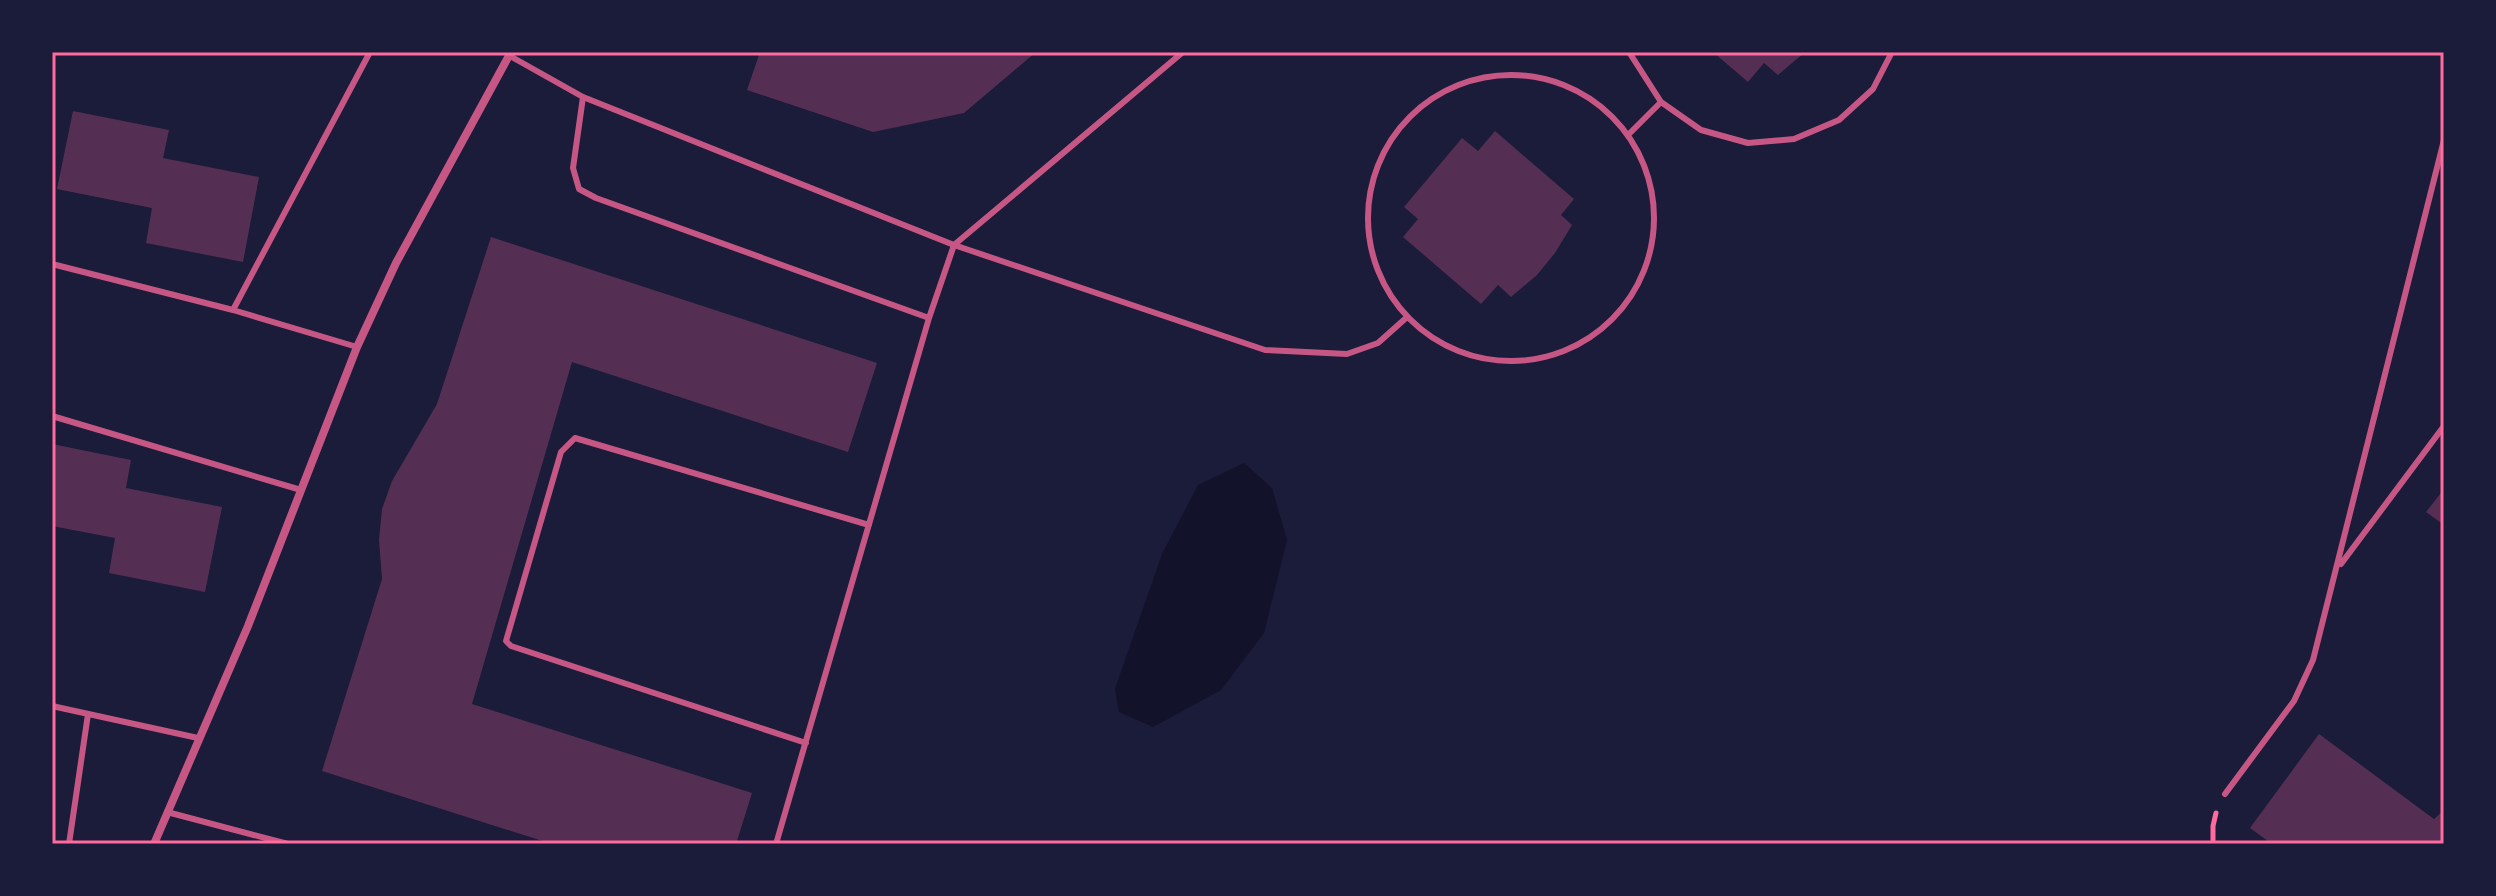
<svg xmlns="http://www.w3.org/2000/svg" width="2496" height="896" viewBox="0 0 2496 896" font-family="'Fira Sans Condensed',sans-serif">
<rect width="100%" height="100%" fill="#1b1b3a"/>
<path fill="#12122b" d="M1244,463l28,25 15,52 -23,93 -43,57 -68,37 -34,-15 -4,-23 47,-135 36,-69z"/>
<path fill="#542f53" d="M760,52h135l12,3 4,-3h125l-72,61 -91,19 -126,-42z
M1713,52h92l-27,23 -14,-12 -16,19z
M73,111l96,19 -6,28 96,19 -16,85 -97,-19 6,-35 -95,-19z
M1495,131l79,68 -13,16 11,10 -17,28 -18,22 -26,22 -13,-12 -17,19 -78,-67 15,-18 -14,-12 58,-69 16,13z
M491,237l386,126 -29,89 -276,-90 -100,342 280,89 -16,51h-184l-230,-73 60,-192 -3,-39 3,-31 10,-28 45,-77z
M52,444l79,16 -5,28 96,19 -17,85 -96,-19 6,-35 -63,-12z
M2444,489v36l-18,-13z
M2319,734l115,85 10,-9v34h-172l-22,-16z"/>
<g fill="none" stroke-linecap="round" stroke-linejoin="round">
<path stroke="#ff6b9d" stroke-width="5" d="M2213,844v-18l3,-13"/>
<path stroke="#c65784" stroke-width="6" d="M1629,52l32,50 40,28 47,13 46,-4 45,-19 34,-31 19,-37
M510,56l73,41 371,148 311,105 82,4 31,-11 28,-25
M1368 218a143 143 0 1 1 286 0a143 143 0 1 1-286 0Z
M583,97l-10,71 6,21 17,9 333,120
M1629,134l32,-32
M52,264l181,46 124,37
M233,310l137,-258
M52,416l249,74
M2341,564l103,-138
M52,706l146,32
M806,743l-295,-97 -5,-5 55,-189 14,-14 294,87
M2225,794l69,-93 19,-41 131,-520
M167,812l121,32
M69,844l19,-130
M776,844l153,-526 25,-73 229,-193"/>
<path stroke="#c65784" stroke-width="8" d="M154,844l94,-218 109,-279 39,-84 115,-211"/>
</g>
<rect width="2496" height="896" fill="none" stroke="#1b1b3a" stroke-width="108"/>
<rect x="54" y="54" width="2388" height="788" fill="none" stroke="#ff6b9d" stroke-width="3"/>
</svg>
